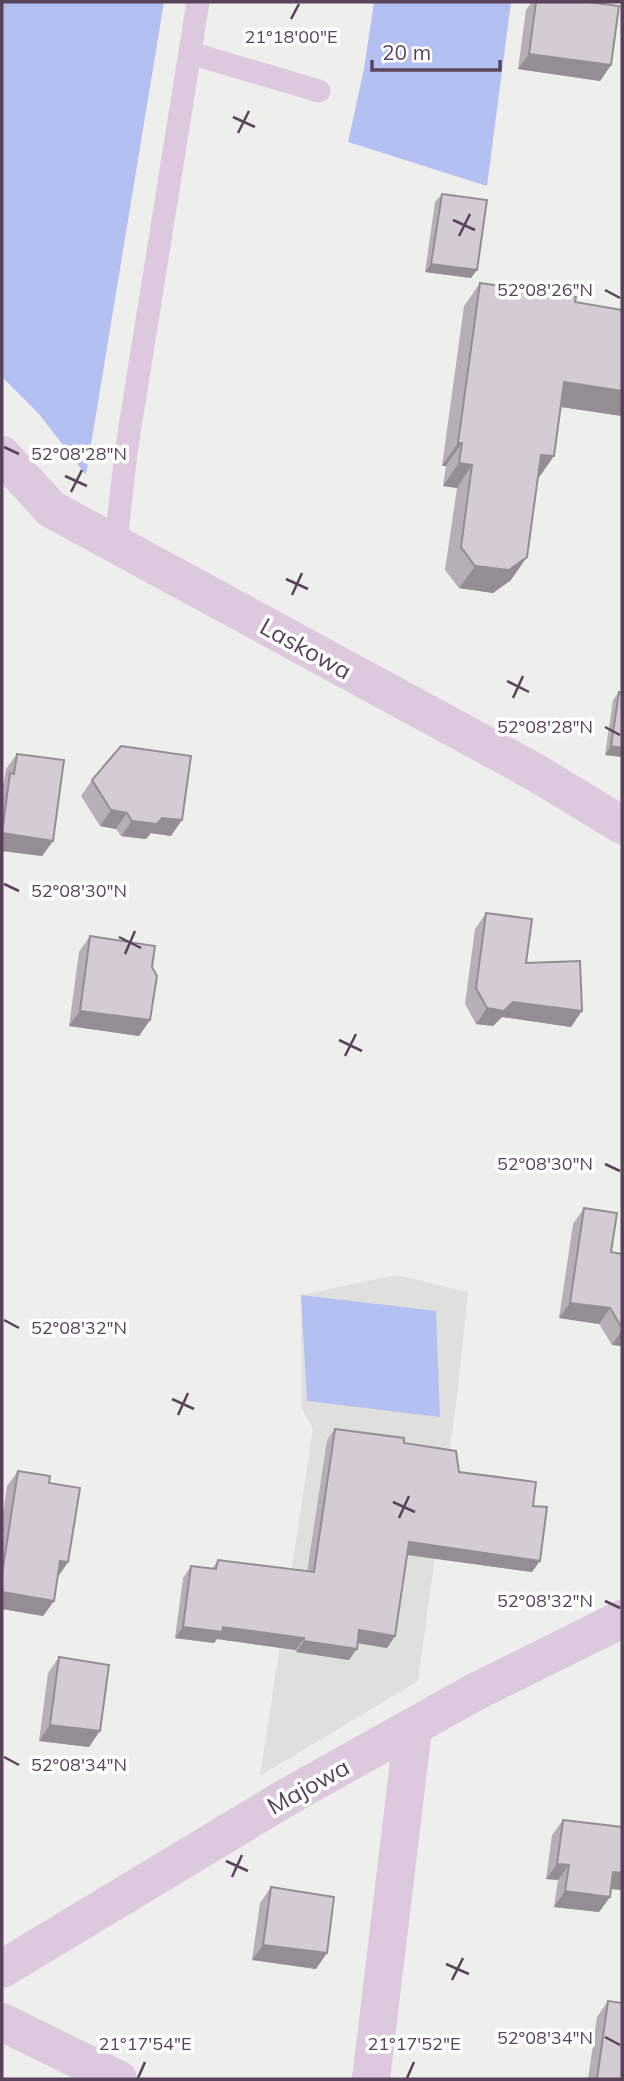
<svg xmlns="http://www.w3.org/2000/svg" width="624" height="2081" viewBox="0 0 624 2081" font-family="Mulish,sans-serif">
<rect width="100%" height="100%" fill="#eeefec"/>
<path fill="#dfe0de" d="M397,1275l71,17 -10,97 -40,292 -158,95 53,-347 -12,-22v-112z"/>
<path fill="#b5c0f2" d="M2,2h162l-78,473 -47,-61 -37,-37z
M374,2h137l-24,184 -139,-44 16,-73z
M301,1295l135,16 4,106 -133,-16z"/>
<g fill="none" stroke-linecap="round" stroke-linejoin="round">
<path stroke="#dcc9de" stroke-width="23" d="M190,53l129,38
M116,542l10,-90 72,-450"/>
<path stroke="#dcc9de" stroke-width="38" d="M2,455l49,54 482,262 89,54
M2,1969l285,-172 188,-105 147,-73
M2,2022l116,57
M371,2079l42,-350"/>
</g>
<path fill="#b6afb6" d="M532,2h56l23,63 -11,16 -82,-12 8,-59z
M442,194l29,84 -46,-6 10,-70z
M480,283l95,19 47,8v106l-61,-9 -24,72 -26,101 -18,13 -34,-5 -14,-18 12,-82 -14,-2 3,-20h-4l22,-160z
M619,692l3,65 -17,-2 8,-55z
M17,754l36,87 -11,15 -40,-5v-65l2,-4 2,-13z
M92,780l79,56 -20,-3 -5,6 -25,-3 -5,-7 -16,-3 -19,-30z
M486,913l40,50 45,64 -69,-10 -9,9 -17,-2 -11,-20 10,-75z
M90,936l62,31 -2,53 -11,16 -70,-10 10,-74z
M584,1208l27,44 11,2v92l-10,-1 -13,-21 -40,-6 14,-94z
M335,1429l69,14 55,29 74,34 -1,66 -125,-17 -12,81 -8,12 -30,-5 -8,17 -53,-8v-2l-79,-11 -3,4 -39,-5 8,-60 8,-12 21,3 6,-9 89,12 20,-132z
M18,1471l31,12 19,79 -10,15 -4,24 -11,15 -41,-7v-87l5,-36z
M59,1657l30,90 -50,-6 9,-68z
M563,1820l59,7v63l-11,-1 -1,8 -11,15 -45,-5 4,-27 -12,-1 6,-44z
M271,1887l45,82 -64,-9 8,-57z
M608,2001l14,78h-34l9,-62z"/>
<path fill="#948e94" d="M529,54l82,11 -11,16 -82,-12z
M431,264l46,6 -6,8 -46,-6z
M564,382l58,9v25l-74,-11z
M458,443h4l-16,23h-4z
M541,455l13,1 -16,23z
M459,463l13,2 -15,23 -14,-2z
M527,557l-16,23 -18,13 -34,-5 16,-22z
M611,746l11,2v9l-17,-2z
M111,810l16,3 -11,16 -16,-3z
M162,818l20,2 -11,16 -20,-3 -5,6 -25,-3 11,-15z
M2,833l51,8 -11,15 -40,-5z
M513,1002l69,9 -11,16 -69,-10 -9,9 -17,-2 11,-16z
M80,1011l70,9 -11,16 -70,-10z
M570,1303l40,5 -11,16 -40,-6z
M622,1330v16l-10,-1z
M409,1542l131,19 -8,11 -131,-18z
M60,1561l8,1 -11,16z
M2,1592l52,9 -11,15 -41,-7z
M183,1627h40l81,11 -8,12 -79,-11 -3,4 -39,-5z
M359,1630l36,6 -8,12 -36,-6z
M304,1641l53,8 -8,11 -53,-8z
M50,1725l50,6 -11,16 -50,-6z
M557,1864l12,1 -11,15 -12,-1z
M613,1872l9,1v17l-20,-2z
M565,1891l45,6 -11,15 -45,-5z
M263,1945l64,8 -11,16 -64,-9z"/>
<path fill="#d4cbd4" stroke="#948e94" stroke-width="2" d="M536,2h52l31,4 -8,59 -82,-11z
M442,194l45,6 -10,70 -46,-6z
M480,283l96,14 -1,5 47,8v81l-58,-9 -10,74 -13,-1 -14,102 -18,13 -34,-4 -14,-19 11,-82 -13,-2 3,-20h-4z
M619,692h3v56l-11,-2z
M121,746l70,10 -9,64 -20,-2 -5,6 -25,-3 -5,-8 -16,-3 -19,-30z
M17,754l47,6 -11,81 -51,-8 8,-60 4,1z
M486,913l46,6 -6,44 54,-2 2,50 -69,-9 -9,9 -17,-3 -11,-20z
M90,936l65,10 -3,21 5,9 -7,44 -70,-9z
M584,1208l33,5 -6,39 11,2v74l-12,-20 -40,-5z
M335,1429l69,9v5l52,8 3,21 77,10 -3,24 14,1 -7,54 -131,-19 -14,94 -36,-6 -2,19 -53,-8v-3l-81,-11 -1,5 -39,-5 8,-61 25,3 2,-9 96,12z
M18,1471l32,5 -1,7 31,5 -12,74 -8,-1 -6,40 -52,-9v-18z
M59,1657l50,8 -9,66 -50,-6z
M563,1820l59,7v46l-9,-1 -3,25 -45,-6 4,-26 -12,-1z
M271,1887l63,10 -7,56 -64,-8z
M608,2001l14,2v76h-25z"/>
<path fill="none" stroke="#59435b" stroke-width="2.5" d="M291,19l8,-15M233,117l22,10M238,133l11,-22M453,220l22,10M459,236l11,-22M605,290l15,8M4,447l15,7M65,476l22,10M71,492l11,-22M286,579l22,10M292,595l10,-22M507,681l22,11M513,698l10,-22M605,727l15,8M4,884l15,7M119,937l22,11M125,954l10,-23M339,1040l23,11M345,1056l11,-22M605,1164l15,7M4,1320l15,8M172,1399l22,10M178,1415l10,-22M393,1502l22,10M399,1518l10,-22M605,1601l15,7M4,1757l15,8M226,1861l22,10M232,1877l10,-22M446,1964l23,10M452,1980l11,-22M605,2037l15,8M138,2078l7,-16M407,2078l7,-16"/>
<g text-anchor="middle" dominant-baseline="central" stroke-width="7" stroke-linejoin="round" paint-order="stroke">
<g font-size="24" fill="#59435b" stroke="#fff">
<text transform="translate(306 648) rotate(29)">Laskowa</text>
<text transform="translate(308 1786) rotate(-29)">Majowa</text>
</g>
</g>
<g font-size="18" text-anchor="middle" fill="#59435b" stroke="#fff" stroke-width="7" stroke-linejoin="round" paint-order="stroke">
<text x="291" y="43">21°18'00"E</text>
<text x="545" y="296">52°08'26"N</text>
<text x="79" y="460">52°08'28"N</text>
<text x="545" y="733">52°08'28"N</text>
<text x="79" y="897">52°08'30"N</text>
<text x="545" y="1170">52°08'30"N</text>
<text x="79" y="1334">52°08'32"N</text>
<text x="545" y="1607">52°08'32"N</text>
<text x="79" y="1771">52°08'34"N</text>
<text x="545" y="2044">52°08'34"N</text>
<text x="145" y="2050">21°17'54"E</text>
<text x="414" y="2050">21°17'52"E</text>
</g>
<rect width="624" height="2081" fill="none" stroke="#59435b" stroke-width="7"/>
<path d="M372 60v10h128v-10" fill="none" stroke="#59435b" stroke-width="3.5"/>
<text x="382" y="60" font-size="21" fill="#59435b" stroke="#ffffff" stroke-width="5" paint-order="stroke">20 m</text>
</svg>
